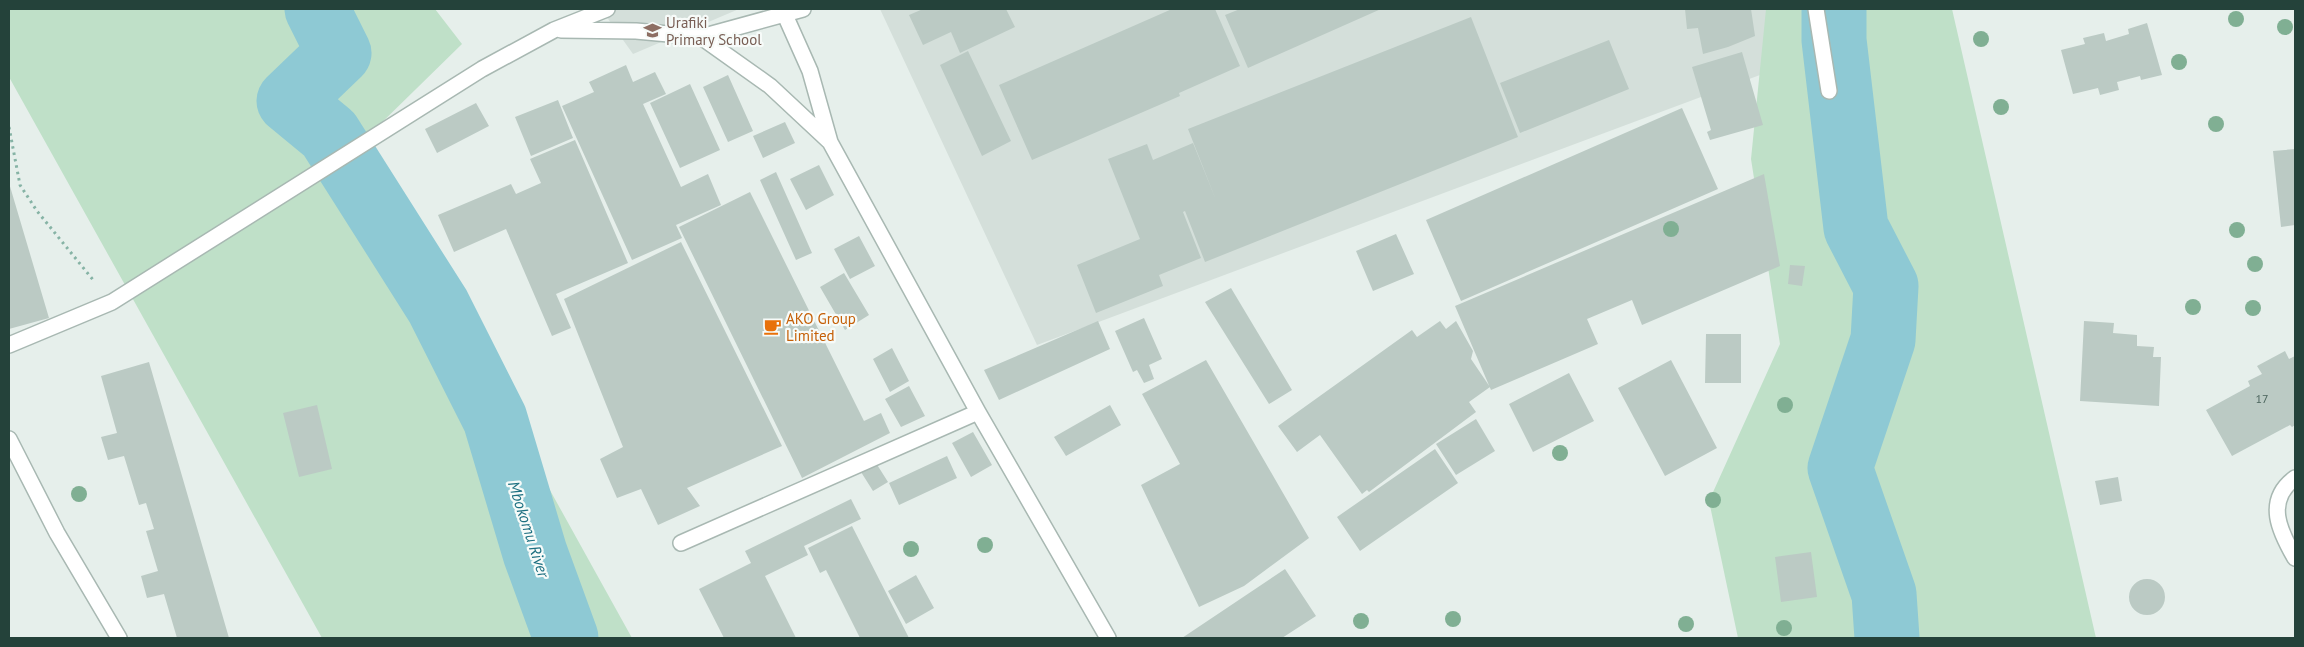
<svg xmlns="http://www.w3.org/2000/svg" width="2304" height="647" viewBox="0 0 2304 647" font-family="'PT Sans',sans-serif">
<rect width="100%" height="100%" fill="#e6efeb"/>
<path fill="#d4dfda" d="M601,9h138l-106,45z
M880,9h886l10,60 -739,276z"/>
<path fill="#bfe0c8" d="M9,9h426l27,35 -93,91 96,202 167,301h-310l-313,-561z
M1766,9h186l144,629h-358l-29,-137 71,-157 -29,-185z"/>
<g fill="none" stroke-linecap="round" stroke-linejoin="round">
<path stroke="#8ec9d4" stroke-width="65" d="M317,9l22,44 -50,48 40,33 109,172 57,113 40,134 31,85
M1834,9v31l22,188 30,58 -3,54 -43,128 44,126 3,44"/>
</g>
<path fill="#bbcac4" d="M923,9h83l9,18 -55,26 -9,-21 -28,13 -14,-30z
M1172,9h43l25,57 -61,27 1,3 -148,64 -33,-75z
M1240,9h141l-133,59 -23,-53z
M1685,9h66l4,27 -27,11 -25,7 -5,-26 -11,1z
M1471,17l47,120 -313,125 -20,-51 -2,1 18,46 -42,17 4,11 -67,27 -19,-48 63,-26 -32,-80 39,-15 6,16 40,-17 23,57 -28,-71z
M2147,23l15,52 -21,5 -1,-4 -23,6 2,8 -19,5 -2,-7 -25,6 -12,-44 24,-6 -2,-6 21,-5 2,8 23,-7 -1,-5z
M1609,40l20,49 -109,44 -20,-50z
M968,51l43,90 -29,15 -42,-91z
M1742,52l21,73 -53,15 -3,-8 4,-2 -19,-63z
M626,65l7,17 22,-10 11,22 -23,10 38,83 27,-13 13,31 -45,20 6,13 -50,22 -70,-154 32,-14 -5,-10z
M728,75l25,56 -25,11 -25,-55z
M690,84l30,66 -40,18 -30,-65z
M558,100l15,38 -42,18 -16,-39z
M476,103l13,23 -52,27 -12,-24z
M1682,108l36,81 -257,112 -35,-81z
M785,122l10,21 -32,15 -10,-22z
M575,140l53,123 -72,31 15,34 -19,8 -46,-107 -52,23 -16,-37 73,-31 5,10 25,-11 -11,-24z
M2295,149v76l-14,2 -8,-76z
M819,165l15,30 -28,15 -16,-31z
M776,172l36,81 -16,7 -36,-80z
M1764,174l16,92 -138,59 -10,-25 -45,19 11,25 -107,46 -36,-84z
M9,183l40,135 -40,11z
M750,192l114,229 17,-8 9,20 -88,45 -123,-251z
M1396,234l18,40 -41,17 -17,-40z
M859,236l16,30 -25,13 -16,-30z
M681,242l101,204 -95,42 13,18 -42,19 -17,-36 -24,9 -17,-39 23,-12 -59,-148z
M1790,265l15,1 -3,20 -14,-2z
M844,273l25,42 -24,15 -25,-43z
M1231,288l61,102 -23,14 -64,-102z
M1144,318l18,41 -13,6 5,14 -10,4 -7,-13 -4,2 -18,-41z
M1098,321l12,28 -111,51 -15,-30z
M1440,321l6,8 10,-8 17,30 -2,8 19,28 -21,15 7,10 -107,80 -2,-2 -5,4 -42,-59 -23,17 -19,-26 134,-96 5,7z
M2084,321l30,2 -1,10 24,2v11l17,1 -1,10h8l-2,49 -79,-5z
M1706,334h35v49h-36z
M892,348l17,33 -19,11 -17,-33z
M2285,351l4,8 6,-3v69l-3,2 -2,-2 -58,31 -26,-46 44,-24 -2,-5 14,-7 -5,-8z
M1206,360l103,178 -65,48 -45,21 -58,-122 39,-21 -38,-70z
M1671,360l46,88 -52,28 -47,-88z
M149,362l80,276h-52l-13,-44 -17,4 -6,-22 17,-5 -12,-40 8,-2 -8,-26 -7,2 -15,-49 -16,4 -7,-23 16,-4 -16,-57z
M1569,373l25,48 -61,31 -24,-48z
M909,386l16,30 -24,11 -16,-28z
M317,405l15,64 -33,8 -16,-64z
M1110,405l11,20 -55,31 -12,-19z
M1476,419l19,32 -39,24 -20,-31z
M973,432l19,33 -21,12 -19,-34z
M1435,449l23,34 -98,68 -23,-34z
M947,456l10,22 -58,27 -10,-22z
M876,463l12,19 -15,9 -12,-19z
M2118,477l4,24 -22,4 -5,-24z
M851,499l10,20 -57,27 4,9 -43,21 31,62h-72l-25,-49 52,-26 -6,-12z
M852,526l57,112h-49l-34,-68 -6,3 -12,-25z
M1811,552l6,45 -36,5 -6,-45z
M1285,569l31,47 -34,22h-100z
M916,575l18,33 -28,16 -18,-33z
M2129 597a18 18 0 1 1 36 0a18 18 0 1 1-36 0Z"/>
<g fill="none" stroke-linecap="round" stroke-linejoin="round">
<defs>
<path id="minor" d="M787,9l-2,6 25,56 20,71 148,270 130,226
M1816,9l13,82
M561,30l75,1 65,6 69,49 60,56
M701,37l102,-28
M9,345l103,-43 370,-233 72,-39 53,-21
M9,439l48,94 62,105
M2295,478c-31,23 -15,54 0,80
M681,543l297,-131"/>
</defs>
<use href="#minor" stroke="#a8b8b2" stroke-width="18"/>
<path stroke="#86b3a5" stroke-width="3" stroke-dasharray="2.5 4" stroke-linecap="butt" d="M9,127l11,58 17,26 57,70"/>
<use href="#minor" stroke="#fff" stroke-width="15"/>
</g>
<g fill="#80af93">
<circle cx="2236" cy="19" r="8"/>
<circle cx="2285" cy="27" r="8"/>
<circle cx="1981" cy="39" r="8"/>
<circle cx="2179" cy="62" r="8"/>
<circle cx="2001" cy="107" r="8"/>
<circle cx="2216" cy="124" r="8"/>
<circle cx="1671" cy="229" r="8"/>
<circle cx="2237" cy="230" r="8"/>
<circle cx="2255" cy="264" r="8"/>
<circle cx="2193" cy="307" r="8"/>
<circle cx="2253" cy="308" r="8"/>
<circle cx="1785" cy="405" r="8"/>
<circle cx="1560" cy="453" r="8"/>
<circle cx="79" cy="494" r="8"/>
<circle cx="1713" cy="500" r="8"/>
<circle cx="985" cy="545" r="8"/>
<circle cx="911" cy="549" r="8"/>
<circle cx="1453" cy="619" r="8"/>
<circle cx="1361" cy="621" r="8"/>
<circle cx="1686" cy="624" r="8"/>
<circle cx="1784" cy="628" r="8"/>
</g>
<defs>
<symbol id="school-bare" viewBox="-9 -9 18 18"><path d="M0-5L7-2L0 1L-7-2ZM-4 1L0 2.5L4 1V4Q0 6-4 4Z" fill="#8d6e63" stroke="#f7fbf9" stroke-width="2.5" paint-order="stroke"/></symbol>
<symbol id="cafe-bare" viewBox="-9 -9 18 18"><path d="M-5.5-4.5H6V0H3Q3 3.5 0 3.5H-2.5Q-5.5 3.5-5.5 0ZM3-3.2v2h1.7v-2ZM-6 4.5H4V6H-6Z" fill="#e8710a" stroke="#f7fbf9" stroke-width="2.5" paint-order="stroke"/></symbol>
</defs>
<g fill-rule="evenodd">
<use href="#school-bare" x="640" y="18" width="25" height="25"/>
<use href="#cafe-bare" x="760" y="314" width="25" height="25"/>
</g>
<g text-anchor="middle" dominant-baseline="central" stroke-width="4.5" stroke-linejoin="round" paint-order="stroke">
<g font-size="12" fill="#4a645c">
<text x="2262" y="398">17</text>
</g>
<g font-size="15" fill="#785e54" stroke="#f7fbf9" text-anchor="start">
<text x="666" y="22">Urafiki<tspan x="666" dy="17">Primary School</tspan></text>
</g>
<g font-size="15" fill="#c56008" stroke="#f7fbf9" text-anchor="start">
<text x="786" y="318">AKO Group<tspan x="786" dy="17">Limited</tspan></text>
</g>
<g font-size="16" font-style="italic" fill="#1c6f80" stroke="#f7fbf9">
<text transform="translate(529 529) rotate(72)">Mbokomu River</text>
</g>
</g>
<rect width="2304" height="647" fill="none" stroke="#24423a" stroke-width="20"/>
</svg>
